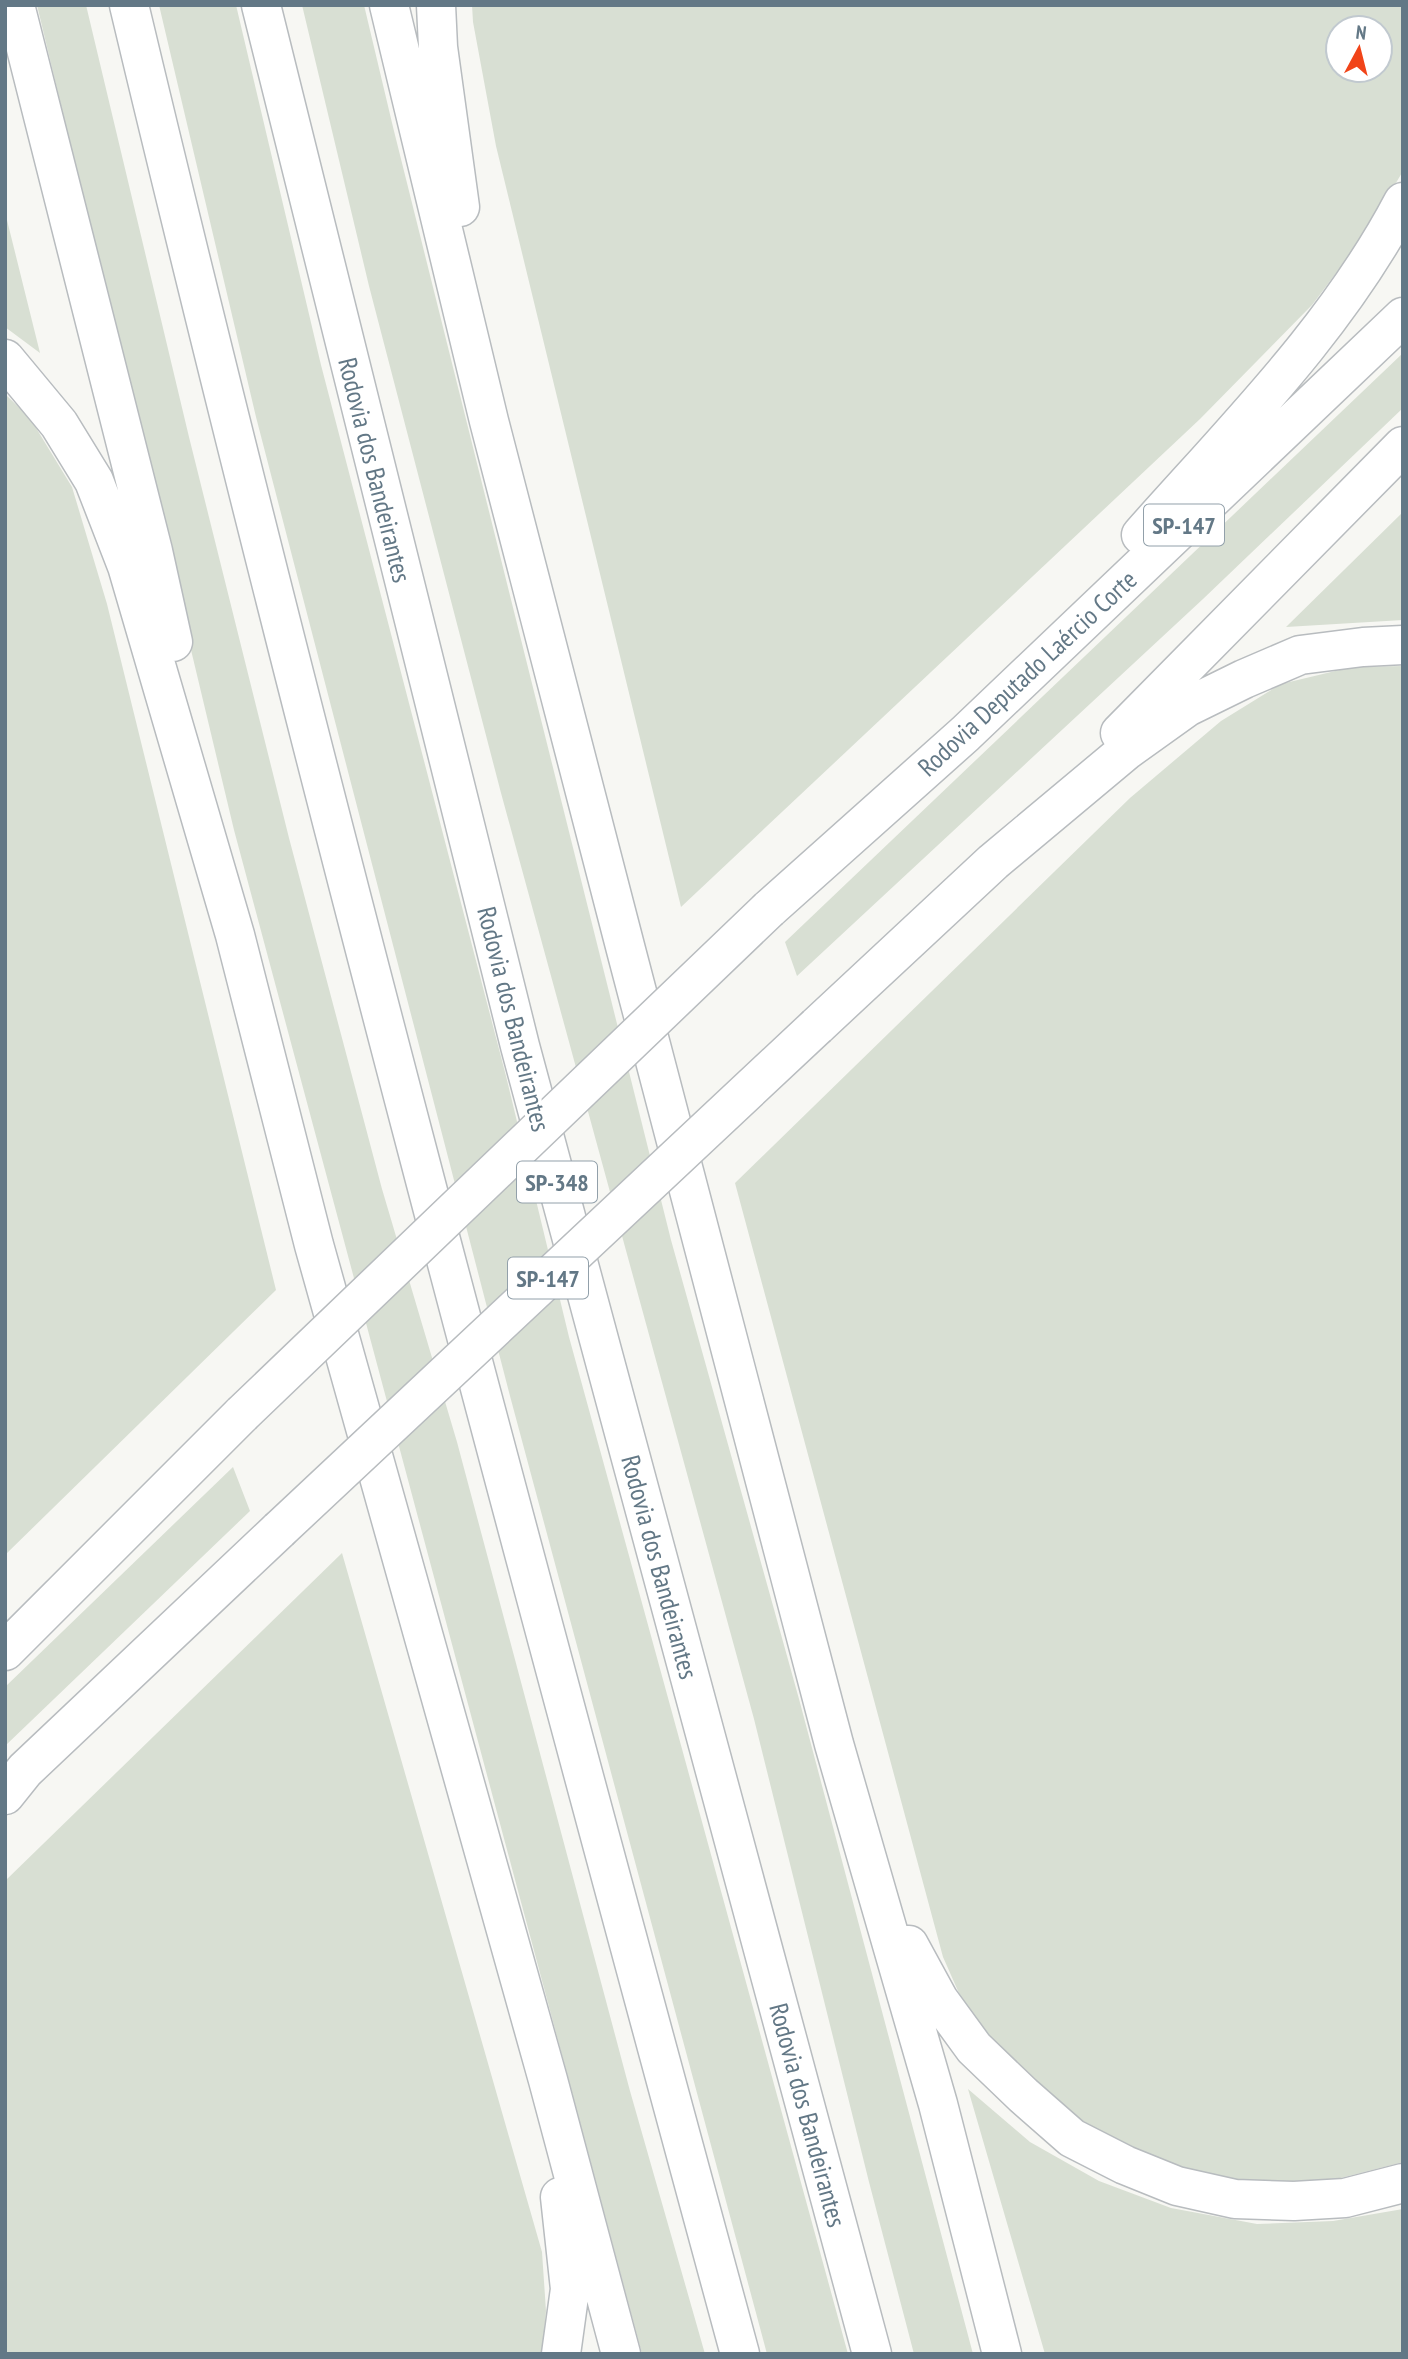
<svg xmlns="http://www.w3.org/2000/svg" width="1408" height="2359" viewBox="0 0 1408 2359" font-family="'PT Sans Narrow',sans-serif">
<rect width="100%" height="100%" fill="#f7f7f3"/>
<path fill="#d8dfd3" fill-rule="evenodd" d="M37,5h49l103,432 100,401 93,351 75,253 173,649 75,263h-63l-408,-1524z
M159,5h77l85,360 185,711 63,261 279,1017h-81l-257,-958 -254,-979z
M302,5h62l29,122 278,1113 128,459 174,655h-59l-45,-172 -115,-463 -253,-926 -132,-507z
M472,5h931v166l-36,61 -55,73 -112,114 -519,488 -185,-761 -23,-124zM1338,28h42v42h-42z
M5,212l35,141 -35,-26z
M1403,353v55l-200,191 -406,377 -12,-34z
M5,394l25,24 42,69 35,117 169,686 -271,265z
M1403,512v108l-117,7z
M1403,666v1496l-78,20 -65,2 -53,-7 -57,-17 -46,-25 -57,-37 -45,-43 -40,-55 -19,-43 -208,-774 395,-385 91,-77 60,-37 71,-17z
M233,1467l17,44 -245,235v-59z
M342,1553l200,699 4,59 -4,43h-537v-473z
M968,2089l62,53 69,39 72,27 86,16 76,-3 70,-12v145h-358z"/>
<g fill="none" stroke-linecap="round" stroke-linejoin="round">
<defs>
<path id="highway" d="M15,5l138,546 20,91
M129,5c188,787 399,1568 611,2349
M261,5l259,1041 352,1308
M389,5l100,416 137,529 208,794 104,360 64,250
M436,5l2,42 22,160
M5,359l54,65 35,57 33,85 108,369 79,310 234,835 73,274
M1141,535c93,-105 196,-207 262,-333
M1120,733l283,-287
M769,909l196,-175 438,-417
M817,1026l176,-164 134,-112 60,-43 57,-28 56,-24 63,-8 40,-2
M5,1651l237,-237
M5,1795l20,-25 254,-240
M909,1945l30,55 35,48 49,47 49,43 53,27 52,21 58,13 59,2 51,-3 58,-15
M560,2197l10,92 -9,65"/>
</defs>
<use href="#highway" stroke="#b8bcbf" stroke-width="41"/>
<use href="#highway" stroke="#fff" stroke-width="38"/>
<defs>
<path id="highway-bridge" d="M242,1414l527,-505
M279,1530l538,-504"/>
</defs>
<use href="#highway-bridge" stroke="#b8bcbf" stroke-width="41" stroke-linecap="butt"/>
<use href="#highway-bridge" stroke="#fff" stroke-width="38"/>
</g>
<g text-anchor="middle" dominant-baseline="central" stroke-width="7" stroke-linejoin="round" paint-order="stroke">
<g fill="#fff" stroke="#92a0aa" stroke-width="2">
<rect x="1144" y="504.5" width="80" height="41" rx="5"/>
<rect x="517" y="1161.5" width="80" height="41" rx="5"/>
<rect x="508" y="1257.5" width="80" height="41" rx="5"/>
</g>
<g font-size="24" font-weight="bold" fill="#637886">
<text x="1184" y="525">SP-147</text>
<text x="557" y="1182">SP-348</text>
<text x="548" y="1278">SP-147</text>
</g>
<g font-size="26" fill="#637886" stroke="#fff">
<text transform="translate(375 470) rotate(76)">Rodovia dos Bandeirantes</text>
<text transform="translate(1027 673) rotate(-43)">Rodovia Deputado Laércio Corte</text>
<text transform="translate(514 1019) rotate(76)">Rodovia dos Bandeirantes</text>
<text transform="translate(660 1567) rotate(75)">Rodovia dos Bandeirantes</text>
<text transform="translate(808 2115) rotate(75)">Rodovia dos Bandeirantes</text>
</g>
</g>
<rect width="1408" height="2359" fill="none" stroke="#637886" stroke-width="14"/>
<g transform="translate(1359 49) rotate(7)"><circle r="33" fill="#ffffff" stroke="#c1c9cf" stroke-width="2"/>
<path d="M0-5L12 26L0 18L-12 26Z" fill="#f14419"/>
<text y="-10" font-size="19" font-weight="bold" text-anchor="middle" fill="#637886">N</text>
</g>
</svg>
